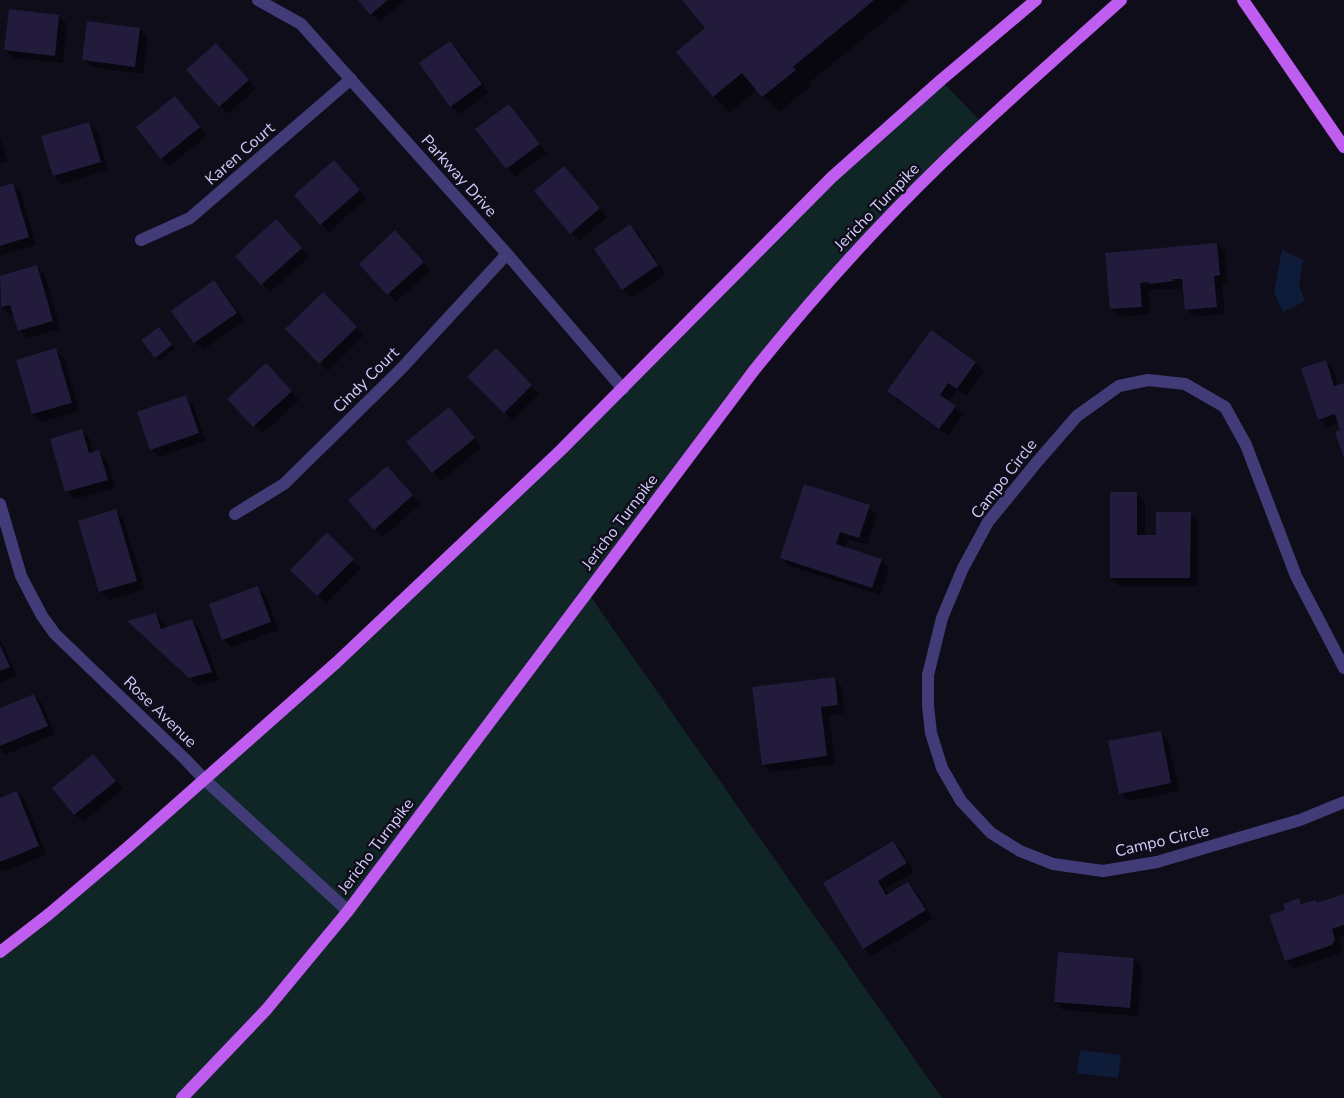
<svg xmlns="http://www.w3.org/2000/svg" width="1344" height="1098" viewBox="0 0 1344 1098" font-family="'Nunito Sans',sans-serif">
<rect width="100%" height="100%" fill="#100d1b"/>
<path fill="#102525" d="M941,80l42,44 -178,184 -217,285 354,505h-942v-146l270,-230z"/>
<path fill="#0e1c39" d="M1282,250l21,10 -4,26 6,15 -22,11 -9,-20z
M1080,1050l41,5 -3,23 -41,-5z"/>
<path fill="#0007" d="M360,0h46l-27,22z
M684,0h226l-101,83 2,3 -32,26 -22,-23 -27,24 -16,-16 -36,-45 29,-24z
M59,16l8,8 -4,39 -50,-5 -8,-8z
M140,29l8,8 -5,37 -51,-7 -9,-8z
M450,42l8,8 31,42 -30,22 -8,-8z
M224,53l32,36 -28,25 -8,-8z
M175,98l32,38 -38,30 -8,-8z
M509,105l38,48 -32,24 -38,-48z
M88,123l9,8 11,39 -46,14 -8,-8 -12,-39z
M0,138l8,23 -8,3z
M342,170l25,28 -38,34 -8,-8z
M572,176l35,41 -28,24 -43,-50z
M12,185l9,8 15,52 -36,11v-67z
M630,225l8,8 28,41 -35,23 -8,-8 -28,-40z
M284,229l25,28 -39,35 -33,-36z
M403,240l28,30 -35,32 -35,-38z
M1217,244l8,8 2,31 -5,1 3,30 -31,3 -8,-8 -2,-22h-3v2l-33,1 2,24 -31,3 -8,-8 -5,-55z
M36,266l9,8 15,55 -33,9 -8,-8 -5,-16 -3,1 -9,-8 -2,-9v-21z
M214,282l8,8 23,31 -42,29 -8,-8 -22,-31z
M323,294l41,41 -36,36 -41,-42z
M932,332l44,31 8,8 -18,25 -9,-6 -9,12 15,13 -15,21 -52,-37 -8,-8z
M162,333l13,16 -16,12 -4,-4z
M56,350l8,8 15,53 -38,11 -8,-8z
M496,350l43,44 -26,26 -44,-43z
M1325,361l8,8 6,17 5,-2v71l-2,-24 -3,-8 -12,4 -8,-8z
M274,373l25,27 -37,34 -33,-35z
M185,397l8,8 13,36 -47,16 -8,-8z
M449,408l33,39 -41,34 -33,-39z
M82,431l8,8 4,14 5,-1 8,8 8,28 -40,11 -9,-8z
M395,476l25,28 -37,33 -8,-8z
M1137,494l8,8v34h12l33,-22 8,8v64h-79l-8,-8z
M869,507l8,8 -10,30 -19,-6 -3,9 36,12 8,8 -9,27 -91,-29 -8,-8z
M115,511l8,8 22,70 -36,11 -8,-8 -22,-70z
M327,534l34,34 -35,35 -35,-33z
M258,588l8,8 13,34 -48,17 -8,-8z
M156,614l8,8 2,7 26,-8 8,8 19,51 -20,6 -62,-57z
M0,642l3,3 14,30 -17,8z
M834,679l8,8 3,26 -16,2 6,49 -64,8 -8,-8z
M34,695l8,8 13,31 -50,21 -5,-5v-41z
M1160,732l8,8 11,51 -51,10 -8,-8z
M93,755l30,34 -40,33 -8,-8z
M17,792l8,8 21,55 -44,17 -2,-2v-71z
M893,842l8,8 13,22 -29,17 4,6 19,-12 8,8 17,28 -61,37 -8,-8 -39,-64z
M1344,895v40l-5,2 4,10 -3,6 -46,15 -8,-8v-49l13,-11 5,5 11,-4 3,3z
M1134,959l8,8 -4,49 -75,-6 -8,-8z"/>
<path fill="#221b3b" d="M358,0h30l-18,15z
M682,0h192l-81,67 3,3 -34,27 -20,-24 -29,24 -37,-45 29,-24z
M9,9l50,6 -4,41 -51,-6z
M87,21l53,7 -5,39 -53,-7z
M450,41l32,43 -32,23 -31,-44z
M216,43l33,37 -30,27 -33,-37z
M175,96l25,31 -39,32 -25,-32z
M509,104l31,40 -34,25 -31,-40z
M89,122l12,40 -48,14 -12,-40z
M334,160l26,30 -40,35 -26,-30z
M564,166l36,42 -30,26 -36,-43z
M13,183l16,54 -29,9v-59z
M276,219l26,29 -41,37 -26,-29z
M630,224l28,41 -36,25 -28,-41z
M395,230l29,32 -37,33 -28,-31z
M1217,243l3,32 -6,1 3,31 -32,3 -3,-31h-9l1,2 -25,3v-2l-9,1 2,24 -32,2 -5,-56z
M37,265l16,56 -35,10 -8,-26 -9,2 -1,-31z
M214,280l23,33 -43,30 -23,-32z
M323,292l34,35 -38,37 -34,-35z
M159,327l13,18 -17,13 -14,-18z
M931,330l45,32 -19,27 -9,-6 -8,12 16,11 -17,23 -52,-38z
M56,348l16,55 -40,11 -16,-54z
M496,348l36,37 -28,28 -37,-36z
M1326,360l8,26 10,-3v75l-9,-26 5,-2 -5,-16 -17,6 -17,-52z
M266,363l26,28 -39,36 -26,-28z
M186,395l13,38 -49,17 -13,-38z
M449,407l26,31 -43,35 -26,-31z
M82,429l7,24 10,-3 9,30 -43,12 -15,-53z
M387,466l26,29 -39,35 -26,-30z
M804,484l66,21 -11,33 -19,-6 -4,12 46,15 -10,29 -92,-30z
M1110,492h27v43h19v-23h35l-1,66h-80z
M116,509l21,72 -38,11 -21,-71z
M327,532l27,27 -37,37 -27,-26z
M258,586l13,36 -49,18 -13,-36z
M156,613l5,16 31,-10 20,53 -23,6 -62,-57z
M0,645l10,22 -10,4z
M835,677l3,28 -17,2 6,49 -65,9 -10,-78z
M34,694l14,32 -48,20v-38z
M1161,731l10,52 -52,11 -11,-53z
M93,754l23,27 -42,34 -22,-27z
M17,791l22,55 -39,16v-64z
M893,841l14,22 -29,18 8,14 22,-13 18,28 -63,39 -40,-66z
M1344,894v31l-12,4 3,10 -3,6 -47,16 -16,-46 16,-5 -2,-6 16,-6 2,6 15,-4 1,3z
M1058,952l76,6 -4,50 -76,-6z"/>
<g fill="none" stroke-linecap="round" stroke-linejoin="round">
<path stroke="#413c77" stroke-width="12" d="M258,0l43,24 206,230 116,135
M141,240l49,-22 161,-139
M0,504l21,72 21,40 13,18 130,125 19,20 144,132
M235,514l49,-30 117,-115 106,-115
M1344,668l-48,-92 -50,-131 -21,-38 -40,-23 -37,-4 -29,6 -42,30 -40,46 -49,60 -25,46 -21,50 -14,57v31l3,27 11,35 19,33 30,32 29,18 33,13 50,7 54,-9 143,-42 44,-18"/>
<path stroke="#c05df1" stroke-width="12" d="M1243,0l101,147
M0,952l49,-38 79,-67 209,-185 224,-212 271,-273 109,-97 95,-80
M182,1098l84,-88 82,-99 404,-538c59,-74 122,-144 190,-210 58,-56 119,-109 179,-163"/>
</g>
<g text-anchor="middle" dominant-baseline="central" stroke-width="5" stroke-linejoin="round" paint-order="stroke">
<g font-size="16" fill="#d3ccfb" stroke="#100d1b">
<text transform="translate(240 154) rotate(-41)">Karen Court</text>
<text transform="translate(459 176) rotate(48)">Parkway Drive</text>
<text transform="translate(877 207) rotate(-46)">Jericho Turnpike</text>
<text transform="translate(366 380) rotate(-45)">Cindy Court</text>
<text transform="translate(1004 479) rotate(-52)">Campo Circle</text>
<text transform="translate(620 522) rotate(-53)">Jericho Turnpike</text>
<text transform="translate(160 712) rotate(44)">Rose Avenue</text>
<text transform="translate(1162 841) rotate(-13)">Campo Circle</text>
<text transform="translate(376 846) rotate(-53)">Jericho Turnpike</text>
</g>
</g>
</svg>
